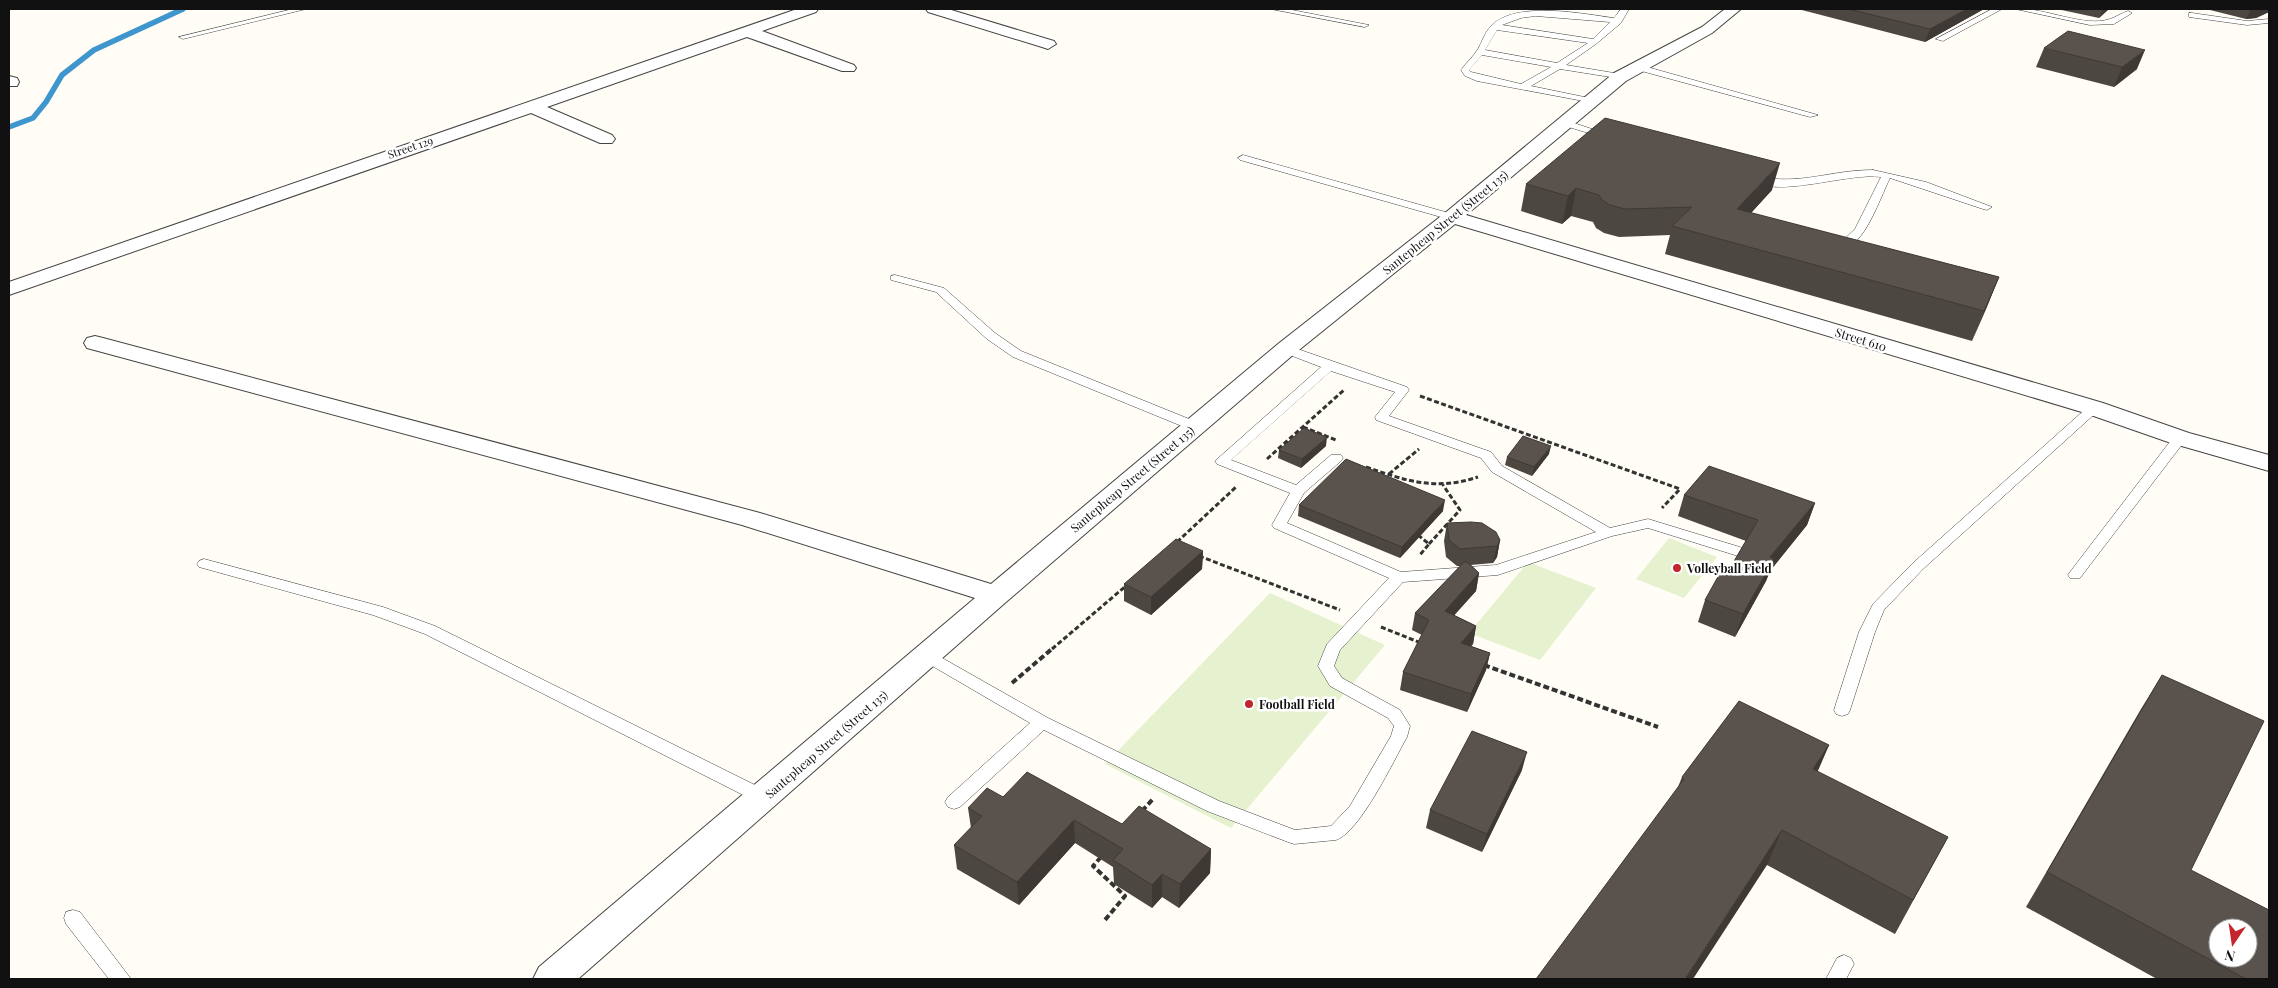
<svg xmlns="http://www.w3.org/2000/svg" width="2278" height="988" viewBox="0 0 2278 988" font-family="'Playfair Display',serif">
<rect width="100%" height="100%" fill="#fffdf5"/>
<path fill="#e6f2cf" d="M1669,538l48,19 -33,41 -48,-19z
M1528,562l68,26 -56,72 -71,-27z
M1270,593l115,52 -154,183 -126,-64z"/>
<g fill="none" stroke-linecap="round" stroke-linejoin="round">
<path stroke="#3f96cf" stroke-width="5.5" d="M9,127l24,-9 13,-16 16,-27 32,-25 89,-41"/>
<defs>
<path id="lane" d="M293,9h13l-123,30 -4,-2z
M1271,9h16l82,16 -4,2z
M1621,9h8l-8,14 -25,21 -30,21 54,9 3,1v4l-63,-10 -29,17 63,13v4l-117,-22 -12,-5 -4,-6c5,-7 12,-13 17,-21 4,-7 7,-17 13,-23 25,-26 92,-12 123,-8zM1536,16l74,6 -17,17 -91,-14 19,-7zM1497,30l91,13 -31,20 -72,-13zM1482,55l69,12 -30,17 -50,-12 -2,-2z
M1992,9h10l-59,32 -7,-2z
M2016,9c29,-2 68,19 94,10 6,-2 12,-6 18,-8l4,2 -18,11 -24,1z
M2192,13l55,8 22,-2v4l-22,2 -58,-8v-4z
M1634,65h6l178,50 -8,2 -176,-48z
M1562,121h6l45,15 -5,3 -46,-14z
M1243,155l213,60 1,2 -1,2h-8l-208,-59 -2,-2z
M1873,170l53,12 66,25 -5,3 -4,-1 -93,-31c-11,22 -25,68 -51,74l-5,-3 21,-20 26,-52c-33,-5 -107,23 -131,2l5,-3c46,10 74,-6 118,-6z
M895,275l49,13 51,45 26,18 178,72 1,3 -6,4 -5,-1 -176,-72 -26,-18 -51,-47 -45,-12v-4z
M1286,345l121,42 2,3 -20,26 102,36 11,14 108,62 38,-9 95,29 2,3 -7,5 -90,-28 -36,8 -114,39 -95,7 -63,68 -6,16 8,12 58,32 10,16 -3,11c-13,23 -47,95 -71,103l-42,4 -6,-2 -81,-31 -163,-81 -84,77 -6,2 -6,-2 -3,-5 3,-5 82,-74 -108,-63 -2,-4 2,-4 6,-2 120,68 171,83 76,29 36,-4 19,-20 41,-70 3,-10 -6,-8 -58,-32 -12,-20 9,-22 62,-66 -115,-50 -2,-3 18,-32 -73,-29 -2,-3 106,-94 -39,-15 -2,-3 2,-3zM1331,371l64,21 -20,25 1,3 105,38 11,14 104,60 -100,33 -95,7 -114,-49 17,-30 37,-32 2,-3 -2,-3h-10l-35,30 -65,-25z
M2094,404l4,1 2,3 -2,3 -175,158 -39,41 -9,22 -25,78 -2,4 -6,2 -6,-2 -2,-4 25,-78 14,-28 40,-41 177,-158z
M2180,434l7,4 -107,140h-10l-2,-3 2,-3 105,-137z
M204,559l179,48 52,19 334,166 3,5 -3,5 -6,2 -6,-2 -332,-168 -52,-19 -174,-48 -2,-3 2,-3z
M73,910l7,2 51,67h-22l-43,-55 -2,-6 2,-6z
M1844,955l7,3 3,6 -8,15h-20l11,-21z"/>
<path id="street" d="M797,9h21l-2,3 -54,19 92,34 2,3 -2,3h-12l-95,-34 -200,70 65,28 3,4 -3,4h-12l-69,-30 -522,182v-13z
M926,9h22l106,32 2,3 -8,5 -6,-2 -114,-35z
M1725,9h16l-29,24 -86,48 -160,134 637,188 86,30 80,22v16l-98,-28 -86,-30 -630,-189 -161,130 -288,248 -428,377h-45l6,-12 436,-369 -233,-73 -655,-177 -3,-5 3,-5 8,-2 8,2 657,175 231,71 287,-240 167,-131 169,-140 88,-46z
M9,76l8,2 2,4 -2,4h-8z"/>
</defs>
<use href="#lane" stroke="#444" stroke-width="1"/>
<use href="#street" stroke="#444" stroke-width="2"/>
<path stroke="#333" stroke-width="3" stroke-dasharray="5 2.5" stroke-linecap="butt" d="M1420,396l260,93 -18,19
M1303,427l33,13
M1267,459l77,-69
M1366,467c41,14 69,24 112,10
M1389,474l30,-25
M1418,535l11,9 -10,12
M1177,542l59,-55
M1429,544l31,-34 -17,-25
M1199,556l141,54
M1381,627l40,16
M1052,649l75,-64"/>
<path stroke="#333" stroke-width="4" stroke-dasharray="6 3" stroke-linecap="butt" d="M1484,665l174,62
M1012,683l41,-35
M1142,811l11,-12
M1101,857l-8,9 32,30 -20,24"/>
<use href="#lane" fill="#fff" fill-rule="evenodd"/>
<use href="#street" fill="#fff" fill-rule="evenodd"/>
</g>
<path fill="#4d4742" d="M1798,9h186l-59,33z
M2057,9h52l-10,9z
M2206,9h63v3l-13,6 -10,1z
M2044,48l93,21 -23,18 -78,-20z
M1526,184l246,6 -21,23 248,64 -27,64 -307,-87 5,-19 -51,2 -15,-4 -8,-5 -3,-6 -22,-6 -9,8 -41,-13z
M1326,446l-25,22 -23,-10 1,-8z
M1549,454l-17,22 -27,-11 2,-8z
M1684,495l131,8 -8,22 -37,46 -4,10 -31,56 -37,-15 7,-22 21,-25 20,-34 -68,-25z
M1299,505l144,6 -43,47 -102,-42z
M1447,523l53,17 -3,17 -4,6 -22,2 8,8 -3,18 -22,24 22,11 -3,18 -2,2 19,7 -4,17 -19,42 -67,-22 3,-18 19,-37 -10,-5 3,-17 46,-47h-4l-11,-9 -2,-16z
M1203,551l-1,18 -51,46 -27,-14v-17z
M2162,675l29,195 78,109h-112l-131,-72 115,-198z
M1829,745l-12,27 131,65 -53,97 -128,-69 -89,-78 4,-10z
M1522,770l-40,82 -56,-24 4,-18z
M1003,797l119,27 89,25 -1,24 -31,35 -17,-11 -10,11 -38,-24 -1,-17 -38,-24 -56,62 -62,-36 -3,-24 17,-17 -3,-20z"/>
<path fill="#3f3936" d="M1967,9h17l-59,33 5,-13z
M2103,9h6l-10,9z
M2251,9h18v3l-13,6 -10,1z
M2145,50l-8,19 -23,18 8,-20z
M1780,163l-8,27 -43,47 8,-28z
M1576,188l-5,28 -9,8 6,-28z
M1999,277l-12,30 -15,34 12,-30z
M1327,437l-1,9 -25,22 1,-9z
M1551,446l-2,8 -17,22 2,-9z
M1445,500l-2,11 -43,47 2,-11z
M1815,503l-8,22 -37,46 -4,10 -31,56 8,-23 27,-57z
M1500,540l-3,17 -4,6 4,-17z
M1203,551l-1,18 -51,46v-18z
M1479,573l-3,18 -34,38 3,-18z
M1476,626l-3,18 -16,17 4,-18z
M1490,653l-4,17 -19,42 4,-18z
M1829,745l-15,35 -1,-11z
M1527,752l-5,18 -40,82 5,-18z
M1074,820l1,23 -56,62 -2,-23z
M1782,830l-15,35 -74,114h-8z
M1211,849l-1,24 -31,35 1,-24z
M1162,874v23l-10,11v-23z"/>
<path fill="#5a524d" stroke="#3f3936" fill-rule="evenodd" d="M1848,9h119l-37,20z
M2068,31l77,19 -23,17 -78,-19z
M1605,118l175,45 -43,46 262,68 -15,34 -312,-85 20,-19 -67,2 -15,-4 -8,-5 -3,-5 -23,-7 -8,8 -42,-12z
M1304,428l23,9 -25,22 -23,-9z
M1523,436l28,10 -17,21 -27,-10z
M1346,459l99,41 -43,47 -103,-42z
M1709,466l106,37 -45,54 4,2 -31,55 -38,-14 15,-27 6,2 32,-55 -74,-25z
M1471,522l11,1 14,9 4,8 -3,6 -37,3 -11,-9 -2,-17z
M1176,539l27,12 -52,46 -27,-13z
M1464,562h3l12,11 -34,38 31,15 -15,17 29,10 -19,41 -68,-22 26,-52 -14,-7z
M2162,675l102,46 -73,149 78,40v69h-23l-199,-107zM2218,928h30v30h-30z
M1739,701l90,44 -16,24 135,68 -35,63 -131,-70 -97,149h-149l148,-200 -2,-2z
M1472,731l55,21 -40,82 -57,-24z
M1027,772l95,52 17,-18 72,43 -31,35 -18,-10 -10,11 -39,-25 10,-11 -49,-29 -57,62 -63,-37 28,-29 -14,-8 19,-20 16,9z"/>
<g fill="#c4262e" stroke="#fff" stroke-width="2">
<circle cx="1677" cy="568" r="5"/>
<circle cx="1249" cy="704" r="5"/>
</g>
<g text-anchor="middle" dominant-baseline="central" stroke-width="5" stroke-linejoin="round" paint-order="stroke">
<g font-size="11" fill="#111" stroke="#fff">
<text transform="translate(410 147) rotate(-19)">Street 129</text>
</g>
<g font-size="12" fill="#111" stroke="#fff">
<text transform="translate(1445 222) rotate(-39)">Santepheap Street (Street 135)</text>
<text transform="translate(1861 339) rotate(17)">Street 610</text>
<text transform="translate(1132 479) rotate(-40)">Santepheap Street (Street 135)</text>
<text transform="translate(826 744) rotate(-41)">Santepheap Street (Street 135)</text>
</g>
<g font-size="12" font-weight="bold" fill="#111" stroke="#fff" text-anchor="start">
<text x="1687" y="568">Volleyball Field</text>
<text x="1259" y="704">Football Field</text>
</g>
</g>
<rect width="2278" height="988" fill="none" stroke="#111111" stroke-width="20"/>
<g transform="translate(2233 943) rotate(193)"><circle r="24" fill="#ffffff" stroke="#a0a0a0"/>
<path d="M0-4L9 19L0 12L-9 19Z" fill="#c4262e"/>
<text y="-8" font-size="14" font-weight="bold" text-anchor="middle" fill="#111111">N</text>
</g>
</svg>
